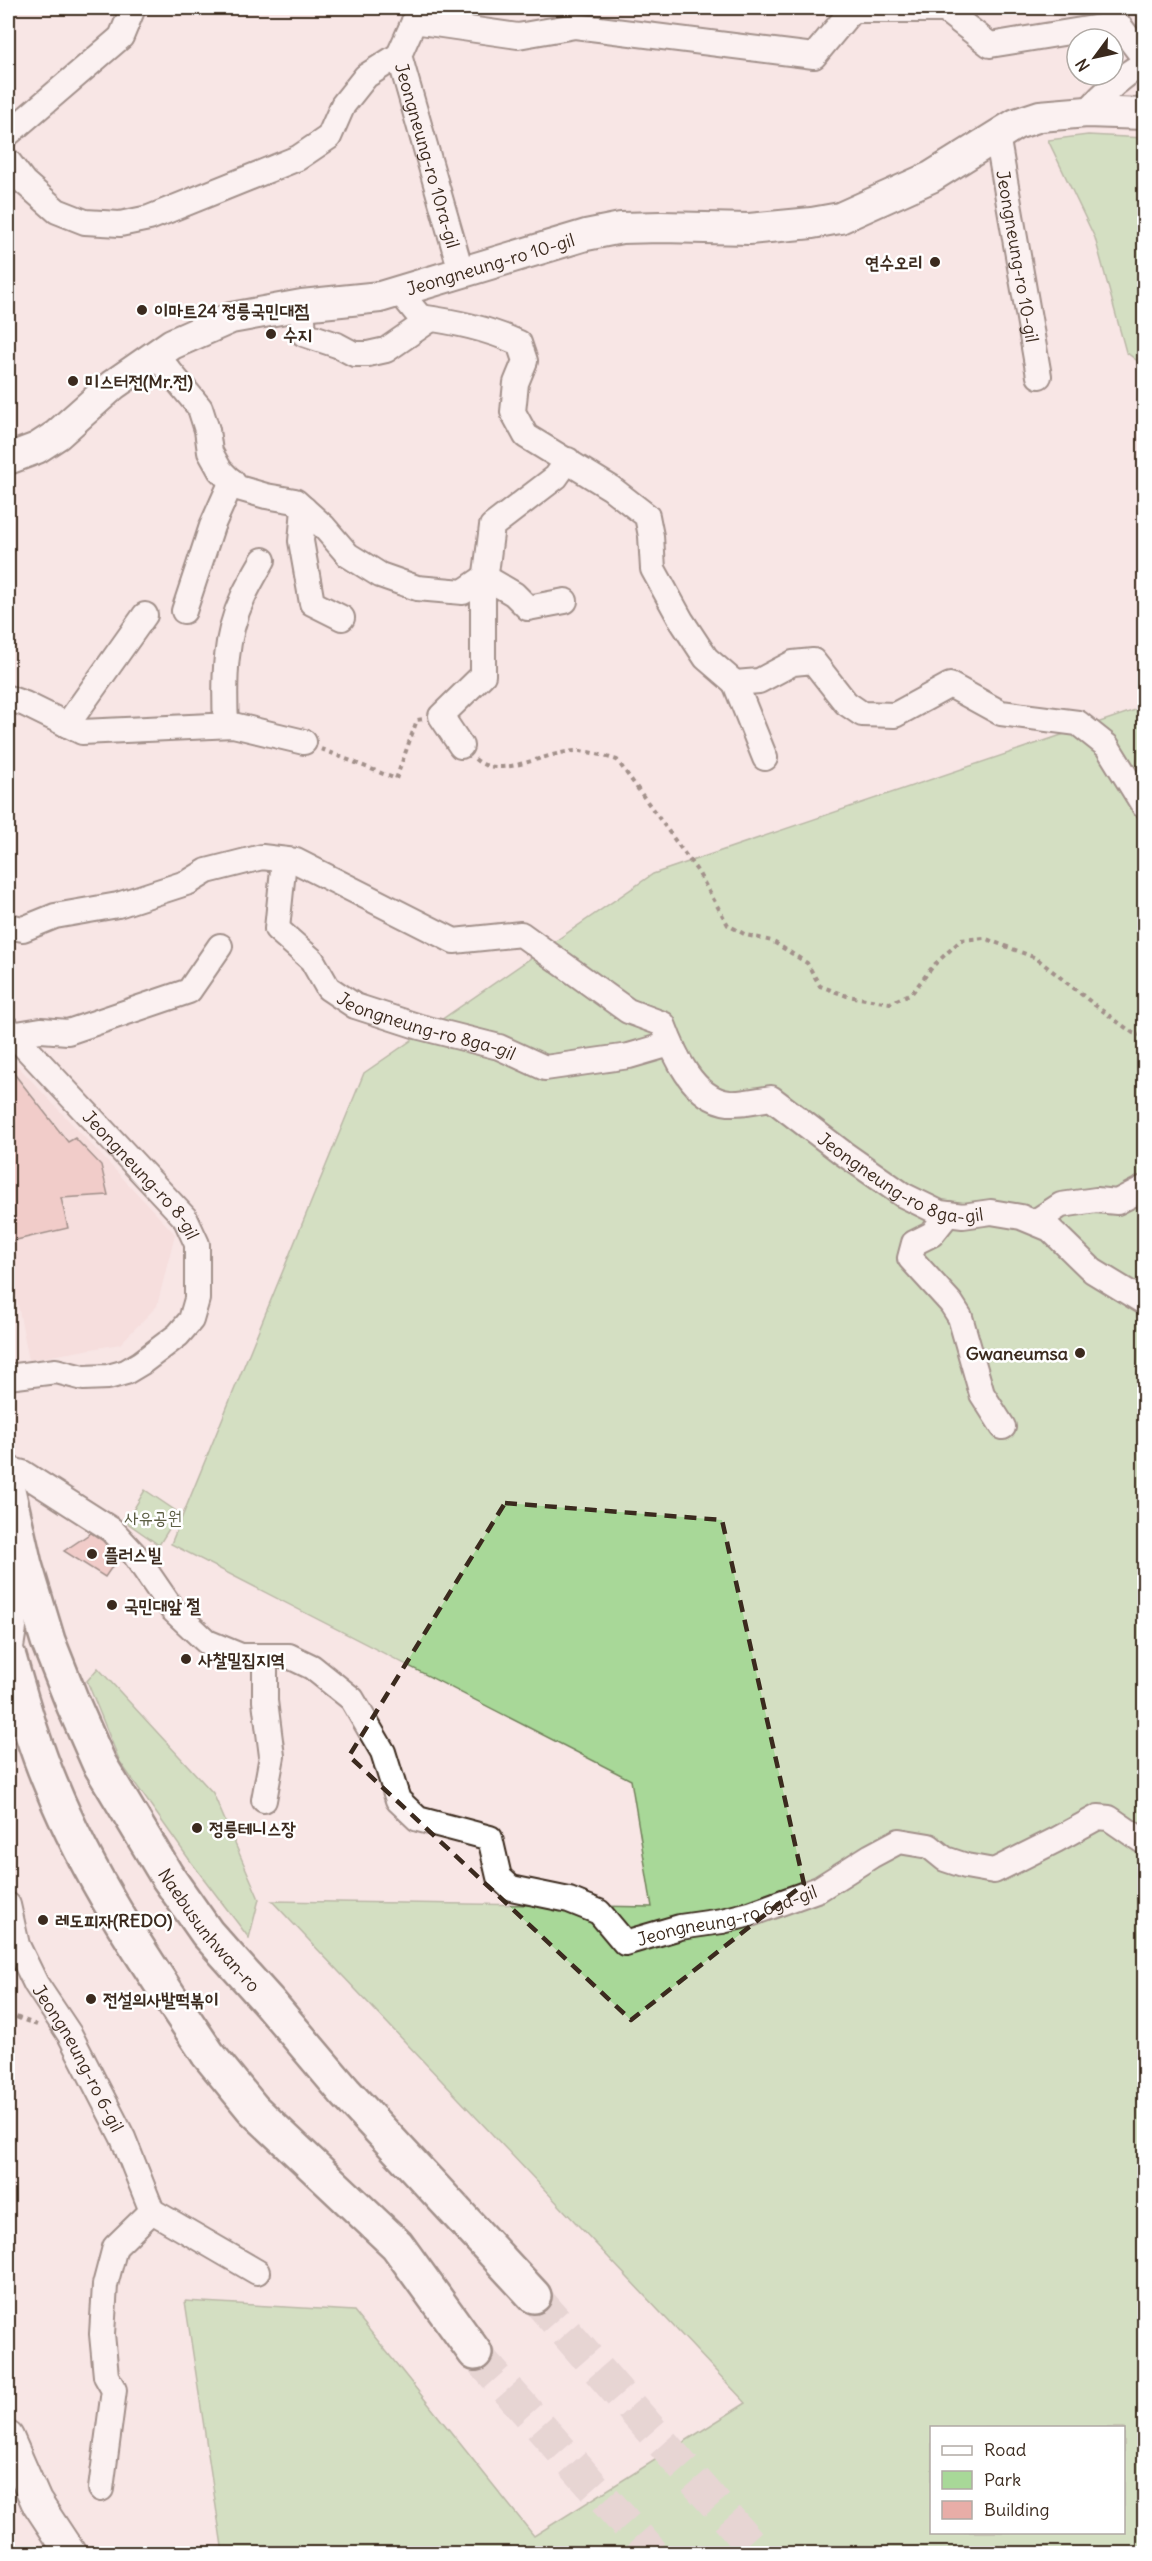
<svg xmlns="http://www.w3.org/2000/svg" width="1152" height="2561" viewBox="0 0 1152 2561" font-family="Delius,'Poor Story',sans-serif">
<rect width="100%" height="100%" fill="#f8e6e5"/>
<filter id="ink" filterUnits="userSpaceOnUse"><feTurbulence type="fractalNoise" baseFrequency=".0167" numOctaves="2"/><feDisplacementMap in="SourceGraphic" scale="12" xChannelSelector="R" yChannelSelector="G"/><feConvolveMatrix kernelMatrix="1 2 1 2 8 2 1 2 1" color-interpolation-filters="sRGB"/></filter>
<g filter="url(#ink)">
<path fill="#f3d5d2" d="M13,1061l162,173 -18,72 -37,38 -91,16 -21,-105v-191z"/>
<path fill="#a8d898" stroke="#72815b" stroke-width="1.5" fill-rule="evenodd" d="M1088,135l56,3v228l-18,-14 -31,-114 -47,-98z
M1144,707v1846h-921l-38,-252 169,10 180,225 212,-133 -474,-502 380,6 -21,-127 -460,-236 193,-471 289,-199zM932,2428h192v104h-192z
M145,1490l34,23 -20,32 -33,-23z
M98,1668l115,125 46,106 -10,39 -58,-76 -71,-100 -33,-81z"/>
<path fill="#e8ada7" stroke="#3b2a1e" stroke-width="1.5" d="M8,1066l60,76 7,-4 26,27 7,30 -47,3 7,30 -56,13 -4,-22z
M91,1533l12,8 15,17 -13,19 -41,-26z"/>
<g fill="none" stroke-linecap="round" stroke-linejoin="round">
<path stroke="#d2c0bd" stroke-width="33" stroke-dasharray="33 16" stroke-linecap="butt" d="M534,2296l225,258
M475,2353l178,201"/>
<defs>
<g id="minor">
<path id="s1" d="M420,8l-21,47 62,216"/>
<path d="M414,21l104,15 57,-10 239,30 38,-46h93l45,35 128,-21 26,34"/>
<path d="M1087,112c17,-20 35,-36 57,-49"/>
<path d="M8,134l113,-97 12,-29"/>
<path id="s2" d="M997,135l42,241"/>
<path d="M8,161l16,21 33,29 28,11 35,2 29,-6 149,-60 31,-21 14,-32 23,-29 33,-21"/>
<path d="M403,289l4,12 13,16c35,5 66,11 99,26l6,18 -9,22 -3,29 13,24 85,52 36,28 4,20 2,33 28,51 25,38 29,25 24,-2 34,-18 20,-2 33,42 16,11 33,1 55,-30 51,28 77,10 29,23 37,60"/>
<path d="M302,305l2,29 33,11 17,9h14l18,-4 45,-31"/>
<path d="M156,355l44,53 7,22 3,22 10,18 18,18 28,8 29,5 29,26 24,28 32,20 37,13 46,4 22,-15 29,17 14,14 37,-7"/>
<path d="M304,509l-3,32 11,62 30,15"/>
<path d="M184,611l28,-85 20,-45"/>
<path d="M735,683l30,75"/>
<path d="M8,698l17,6 57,28 151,-7 71,17"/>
<path d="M67,725l78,-110"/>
<path d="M226,725c-2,-43 -2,-88 17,-128 6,-13 13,-25 20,-37"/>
<path d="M461,746l-20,-30 42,-41v-78l9,-71 64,-49 12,-17"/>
<path id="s3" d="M284,860l-7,69 35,31 16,28 27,18 65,21 79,20 46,21 84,-12 41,-12"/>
<path id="s4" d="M8,926l15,3 32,-13 63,-11 71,-23 18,-11 55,-14 34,4 158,80 67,-7 107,77 35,13c11,30 30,75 66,79 14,1 29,-3 42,-5l72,55 60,42 37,18 23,3 28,-4 30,5 29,12 43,42 51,31"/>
<path id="s5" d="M8,1029l177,189 12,26v55l-6,21 -13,15 -37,28 -15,9 -18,5 -25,1 -27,-7 -48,6"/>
<path d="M11,1035l30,-5 27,2 121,-41 31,-45"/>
<path d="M948,1214l-16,20 -18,9 -4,15 41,45 9,14 22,77 21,33"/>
<path d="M1035,1222l26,-17 35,-5 21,2 27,-14"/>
<path id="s6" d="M8,1469l15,4 89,57 23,25 37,54 35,33 34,14h48l23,11 40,32 31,53 15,48 20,19 72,19 9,39 12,11 58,12 30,12 26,31 55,-16 42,-6 28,-7 69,-25 52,-33 28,-15 30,5 16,13 21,7 28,5 62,-31 42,-23 11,1 35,24"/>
<path d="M8,1585l6,43 -6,39"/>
<path d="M264,1800l8,-44 -7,-55v-45"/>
<path id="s7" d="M8,1905l9,40 19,39 34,51 53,103 29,73 105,61"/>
<path d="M101,2489l13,-99 -8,-14 -4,-42 3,-49 10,-38 37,-36"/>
</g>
<g id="major">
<path id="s8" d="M8,459l29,-11 20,-13 56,-50 59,-41 59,-26 71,-13 78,-8 206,-62 35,-7 40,-1 88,2 63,-6 28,-5 91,-41 85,-53 24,-8 47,-4 57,2"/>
<path d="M8,2437l28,64 35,53"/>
</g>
<g id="highway">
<path id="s9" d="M8,1490l17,75 23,76 25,63 26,59 68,113 40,57 61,68 77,91 189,204"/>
<path d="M208,2054l45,55 144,136 78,108"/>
</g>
</defs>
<use href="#minor" stroke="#3b2a1e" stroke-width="28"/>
<use href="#major" stroke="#3b2a1e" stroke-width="34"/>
<use href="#highway" stroke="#3b2a1e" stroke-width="38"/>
<path stroke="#3b2a1e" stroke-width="4" stroke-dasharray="4.5 4.5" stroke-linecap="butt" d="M321,749l75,30 21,-59 6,-1
M475,759c24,22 71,-8 102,-8 13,0 27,5 40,9l81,112 30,53 18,10 26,6 35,22 13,23 27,10 43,7 22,-10 22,-28 27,-25 23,-2 52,20 60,48 37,27 11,3
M8,2014l29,11"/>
<use href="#minor" stroke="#fff" stroke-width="24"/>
<use href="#major" stroke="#fff" stroke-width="30"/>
<use href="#highway" stroke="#fff" stroke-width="33"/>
<defs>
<path id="highway-bridge" d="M8,1654c13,44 25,89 43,131 39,96 99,183 157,269"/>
</defs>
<use href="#highway-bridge" stroke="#3b2a1e" stroke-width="38" stroke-linecap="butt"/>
<use href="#highway-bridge" stroke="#fff" stroke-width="33"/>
</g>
</g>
<path d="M0 0H1152V2561H0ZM505,1503l217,17 82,364 -173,136 -282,-264z" fill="#f8e6e5" fill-opacity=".55" fill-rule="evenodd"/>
<path fill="none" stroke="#3b2a1e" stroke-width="4.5" stroke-dasharray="12 8" stroke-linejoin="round" d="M505,1503l217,17 82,364 -173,136 -282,-264z"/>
<g fill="#3b2a1e" stroke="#fff" stroke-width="2">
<circle cx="935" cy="262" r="6"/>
<circle cx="142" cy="310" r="6"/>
<circle cx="271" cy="334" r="6"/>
<circle cx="73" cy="381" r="6"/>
<circle cx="1080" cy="1353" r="6"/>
<circle cx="92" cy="1554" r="6"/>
<circle cx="112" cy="1605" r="6"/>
<circle cx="186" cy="1659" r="6"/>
<circle cx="197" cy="1828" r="6"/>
<circle cx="43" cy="1920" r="6"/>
<circle cx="91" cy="1999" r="6"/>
</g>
<g text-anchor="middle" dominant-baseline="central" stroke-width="5" stroke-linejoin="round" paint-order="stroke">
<g font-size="18" fill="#3b2a1e" stroke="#fff">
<text stroke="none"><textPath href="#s1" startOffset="156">Jeongneung-ro 10ra-gil</textPath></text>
<text stroke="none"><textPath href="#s2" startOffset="123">Jeongneung-ro 10-gil</textPath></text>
<text stroke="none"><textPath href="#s8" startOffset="532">Jeongneung-ro 10-gil</textPath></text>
<text stroke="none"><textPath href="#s3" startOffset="255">Jeongneung-ro 8ga-gil</textPath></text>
<text stroke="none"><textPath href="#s4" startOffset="1020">Jeongneung-ro 8ga-gil</textPath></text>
<text stroke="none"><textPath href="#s5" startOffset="198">Jeongneung-ro 8-gil</textPath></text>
<text stroke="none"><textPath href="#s6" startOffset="938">Jeongneung-ro 6ga-gil</textPath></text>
<text stroke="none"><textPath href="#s9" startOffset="489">Naebusunhwan-ro</textPath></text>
<text stroke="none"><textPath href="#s7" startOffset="170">Jeongneung-ro 6-gil</textPath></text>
</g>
<g font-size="18" font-weight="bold" fill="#3b2a1e" stroke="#fff" text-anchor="start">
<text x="923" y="262" text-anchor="end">연수오리</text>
<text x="154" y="310">이마트24 정릉국민대점</text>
<text x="283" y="334">수지</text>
<text x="85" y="381">미스터전(Mr.전)</text>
<text x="1068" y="1353" text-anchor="end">Gwaneumsa</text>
<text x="104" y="1554">플러스빌</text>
<text x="124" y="1605">국민대앞 절</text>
<text x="198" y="1659">사찰밀집지역</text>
<text x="209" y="1828">정릉테니스장</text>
<text x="55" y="1920">레도피자(REDO)</text>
<text x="103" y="1999">전설의사발떡볶이</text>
</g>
<g font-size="18" fill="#5c5e43" stroke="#fff">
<text x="153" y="1517">사유공원</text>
</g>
</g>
<rect width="1152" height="2561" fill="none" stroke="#fff" stroke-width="30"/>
<rect x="15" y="15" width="1122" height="2531" fill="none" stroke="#3b2a1e" stroke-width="2" filter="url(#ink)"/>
<rect x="930" y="2426" width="195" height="108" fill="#ffffff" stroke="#b1aaa5" stroke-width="1.5"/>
<rect x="942" y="2446" width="30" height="9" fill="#ffffff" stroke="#b1aaa5" stroke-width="1.5"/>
<text x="984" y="2456" font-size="18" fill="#3b2a1e">Road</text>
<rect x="942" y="2471" width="30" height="18" fill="#a8d898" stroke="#b1aaa5" stroke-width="1.5"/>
<text x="984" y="2486" font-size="18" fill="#3b2a1e">Park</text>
<rect x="942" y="2501" width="30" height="18" fill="#e8ada7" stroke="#b1aaa5" stroke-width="1.5"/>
<text x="984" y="2516" font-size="18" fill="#3b2a1e">Building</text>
<g transform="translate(1095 57) rotate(237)"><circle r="28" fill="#ffffff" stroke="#b1aaa5" stroke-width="1.5"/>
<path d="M0-4.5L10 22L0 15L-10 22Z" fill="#3b2a1e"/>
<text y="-9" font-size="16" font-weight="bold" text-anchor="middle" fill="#3b2a1e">N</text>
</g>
</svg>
